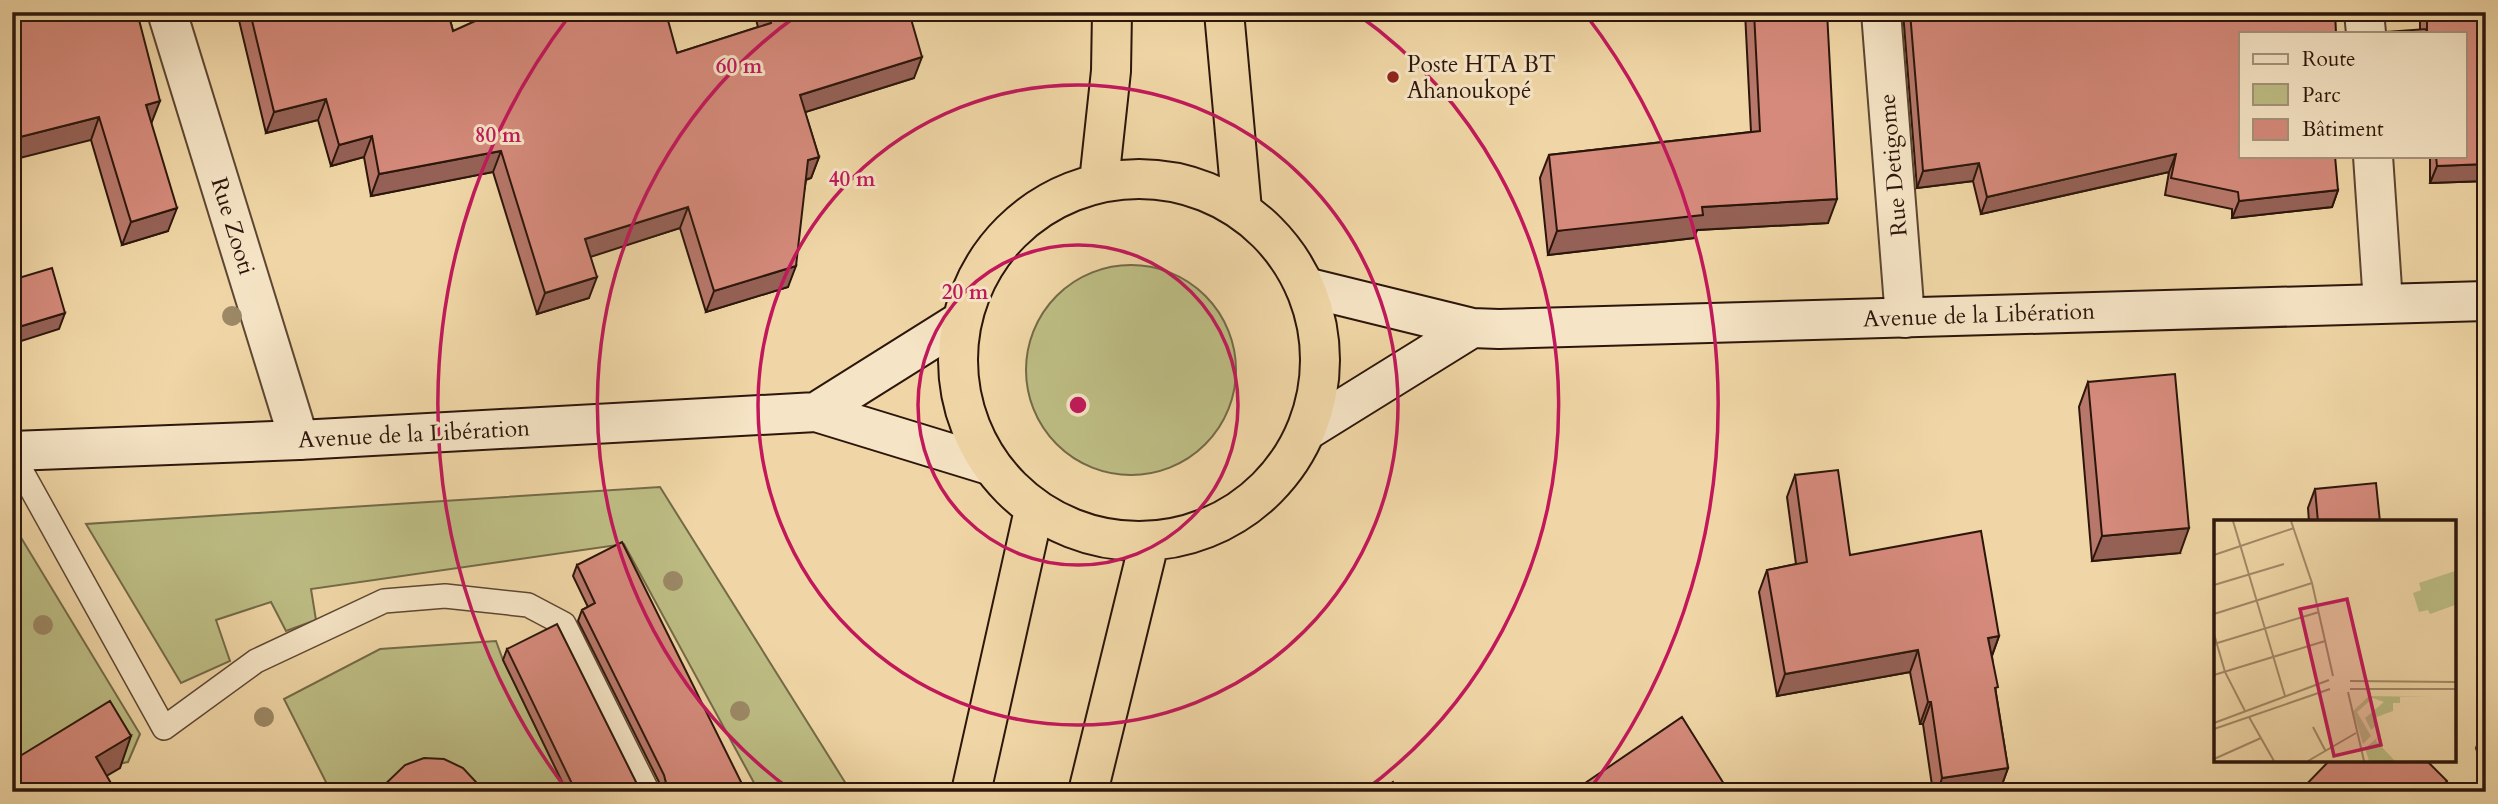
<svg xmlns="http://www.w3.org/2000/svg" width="2498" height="804" viewBox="0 0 2498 804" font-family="Cardo,serif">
<rect width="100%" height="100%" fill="#f0d6a6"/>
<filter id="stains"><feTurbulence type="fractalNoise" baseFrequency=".00286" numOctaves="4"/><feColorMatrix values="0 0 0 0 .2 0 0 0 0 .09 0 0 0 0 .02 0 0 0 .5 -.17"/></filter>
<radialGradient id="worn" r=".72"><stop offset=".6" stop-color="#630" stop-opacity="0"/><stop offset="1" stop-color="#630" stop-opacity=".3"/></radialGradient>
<path fill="#bdbd84" stroke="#746a48" stroke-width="2" d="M1026 370a105 105 0 1 1 210 0a105 105 0 1 1-210 0Z
M660,487l188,300 -2,5h-87l-135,-248 -313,45 5,31 -30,11 -15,-29 -55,18 14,41 -49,22 -95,-159z
M17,531l123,203 -12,28 -116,21v-251z
M496,641l7,19 64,132h-101l-68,-12 -12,4 -9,8h-46l-47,-93 96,-50z"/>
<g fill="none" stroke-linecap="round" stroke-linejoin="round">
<defs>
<path id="service" d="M12,454l152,274 92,-67 128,-60 61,-5 83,9 36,19 84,168"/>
<path id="minor" d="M167,12l132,428
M1881,12l24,306
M2364,12l2,21
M2373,156l10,147"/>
<path id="secondary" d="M1305,287l167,41 27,1 987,-28
M816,412l145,-91
M1306,431l166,-103
M12,451l287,-11 517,-28 173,53"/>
<path id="trunk" d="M1224,12l18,198
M958 360a181 181 0 1 1 362 0a181 181 0 1 1-362 0Z
M1099,182l12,-111 1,-59
M971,792l63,-282
M1088,792l61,-249"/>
</defs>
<use href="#service" stroke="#5d4632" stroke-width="26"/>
<use href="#minor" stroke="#5d4632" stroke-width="42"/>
<use href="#secondary" stroke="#2c160b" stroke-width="42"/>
<use href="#trunk" stroke="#2c160b" stroke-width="42"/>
<use href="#service" stroke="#f5e4c5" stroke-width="23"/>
<use href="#minor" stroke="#f5e4c5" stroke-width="38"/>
<use href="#secondary" stroke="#f5e4c5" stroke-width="38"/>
<use href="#trunk" stroke="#f0d6a6" stroke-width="38"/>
</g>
<g fill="#9c8865">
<circle cx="232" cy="316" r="10"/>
<circle cx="673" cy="581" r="10"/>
<circle cx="43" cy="625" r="10"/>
<circle cx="740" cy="711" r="10"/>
<circle cx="264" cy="717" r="10"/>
</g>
<path fill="#b7776a" stroke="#2c160b" stroke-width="2" d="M12,12l139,111 17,108 -46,14 -31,-105z
M237,12h211l5,19 199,-13 25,35 81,-26 -4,-15h155l5,66 -109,34 14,45 -8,21 -5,2 -18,107 -82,25 -26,-84 -90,28 -1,42 -52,16 -44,-142 -122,24 -7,-39 -33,9 -13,-46 -52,13z
M1745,12h82l1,211 -131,7 -3,8 -146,17 -8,-77 9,-23 202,-23z
M1903,12h432l-94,21 97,157 -6,17 -100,11v-9l-67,-14 4,-23 -188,42 -8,-33 -56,7z
M2420,12h66v169l-56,2v-27h35v-123l-45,-3z
M2088,382l92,171 -88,8 -13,-154z
M1795,475l55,80 149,81 -7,20 4,37 12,75 -8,22 -11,2h-56l-10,-68h-3l-10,-52 -133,24 -18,-104 8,-22 29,-6 -9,-67z
M2315,489l65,33h-71l-1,-14z
M577,565l169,227 -85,-1v-5l-83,-165 4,-11 6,-3 -15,-31z
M507,649l132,139 6,4h-78l-64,-132z
M2486,722v58l-10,-32z"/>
<path fill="#956156" stroke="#2c160b" stroke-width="2" d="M922,57l-8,21 -121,38 7,-21z
M326,99l-8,21 -52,13 8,-21z
M160,101l-9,23 -5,-19z
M99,117l-8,23 -79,20v-21z
M372,136l-8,21 -33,9 8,-21z
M501,151l-8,21 -122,24 8,-22z
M2176,154l-7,18 -188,42 6,-17z
M819,157l-8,21 -11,3 8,-21z
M1979,163l-6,18 -56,7 6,-17z
M2486,164v17l-56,2 7,-17z
M2338,190l-6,17 -100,11 7,-17z
M1837,199l-9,24 -131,7 -3,8 -146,17 9,-24 145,-24z
M688,207l-8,21 -102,33 7,-22z
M177,208l-9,23 -46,14 9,-23z
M796,266l-8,21 -82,25 8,-21z
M597,277l-8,21 -52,16 8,-21z
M65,313l-6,16 -47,15v-15z
M2189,528l-9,25 -88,8 10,-25z
M1999,636l-8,22 -3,-20z
M1918,650l-8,22 -133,24 8,-22z
M1928,702h3l-8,22h-3z
M131,736l-11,32 -36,21 12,-32z
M2008,768l-8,22 -11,2h-51l4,-14z
M2447,781l-4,11h-7z"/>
<path fill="#d58a7b" stroke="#2c160b" stroke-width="2" d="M12,12h125l23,89 -14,4 31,103 -46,14 -32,-105 -87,22z
M250,12h198l5,19 42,-19h155l2,6 14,-5 11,40 94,-30 -3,-11h141l13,45 -122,38 19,62 -11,3 -12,106 -82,25 -26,-84 -103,32 12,38 -52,16 -44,-142 -122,23 -7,-38 -33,9 -13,-46 -52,13z
M1754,12h73l10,187 -135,8 1,8 -146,16 -8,-76 211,-24z
M1910,12h425l1,21h-95v123h94l3,34 -99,11 -1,-9 -67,-14 5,-24 -189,43 -8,-34 -56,8z
M2427,12h59v152l-49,2 -1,-10h29v-123h-38z
M2426,29l1,4h-44l3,-1z
M52,268l13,45 -53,16v-49z
M2175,374l14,154 -87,8 -14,-154z
M1838,470l12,85 131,-24 18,105 -11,2 10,49 -3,1 13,80 -66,10 -11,-76h-3l-10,-52 -133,24 -18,-104 40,-8 -12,-87z
M2376,483l4,39h-62l-3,-33z
M622,542l124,250h-86l3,-2 3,-7 -2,-8 -82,-165 13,-7 -18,-38z
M557,624l82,164 6,4h-69l-69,-143z
M110,701l21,35 -35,21 20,35h-104v-31z
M1682,717l47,75h-157z
M424,758l20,1 19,9 13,14 4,10h-103l28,-27z
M2330,760h96l21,21 -11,11h-137z
M1393,782l7,10h-20z"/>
<g fill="none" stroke="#c2185b" stroke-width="3.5">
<circle cx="1078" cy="405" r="160"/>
<circle cx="1078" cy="405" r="320"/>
<path d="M792 791A480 480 0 0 1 799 14M1357 14A480 480 0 0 1 1364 791"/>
<path d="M567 790A640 640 0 0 1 570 15M1586 15A640 640 0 0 1 1589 790"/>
</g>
<circle fill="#8f2418" stroke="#f5e4c5" stroke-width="2.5" cx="1393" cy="77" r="7"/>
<g text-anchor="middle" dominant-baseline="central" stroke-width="6" stroke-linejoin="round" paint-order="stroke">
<g font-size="23" fill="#2c160b" stroke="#f5e4c5" text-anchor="start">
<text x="1407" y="64">Poste HTA BT<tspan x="1407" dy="26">Ahanoukopé</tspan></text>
</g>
<g font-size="23" fill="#2c160b" stroke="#f5e4c5">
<text transform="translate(1893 165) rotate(-95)">Rue Detigome</text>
<text transform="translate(233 226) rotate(73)">Rue Zooti</text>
<text transform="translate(1979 315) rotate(-2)">Avenue de la Libération</text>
<text transform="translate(414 434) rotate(-3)">Avenue de la Libération</text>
</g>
</g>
<g transform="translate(2214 520)">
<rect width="242" height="242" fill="#f0d6a6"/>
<path d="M241,51v34l-25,9 -2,-4 -9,2 -6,-19 8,-3 -2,-7zM155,176l61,1h-30v6h-7v8l-19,7 3,7 -6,5 -6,-12 19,-16 -11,-4 -16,14 14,24 -8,8 -10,-33zM163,218l-1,3 19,20h-26l-4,-13z" fill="#bdbd84"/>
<path fill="none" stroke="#a28968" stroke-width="2" d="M19,1l52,175M77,1l21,62 21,93M0,35l80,-27M0,65l70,-21M0,94l98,-31M0,114l11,38 20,39M0,124l105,-32M0,155l111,-34M136,161l106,1M136,169h106M134,172l16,69M35,197l25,44M0,203l115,-43M99,207l12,23M0,209l116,-40M0,239l47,-21M94,241l48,-28"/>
<path fill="#c2185b" fill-opacity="0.15" stroke="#c2185b" stroke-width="3.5" d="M133,79l34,146 -47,11 -34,-147z"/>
<rect width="242" height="242" fill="none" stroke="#2c160b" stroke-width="3.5"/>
</g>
<circle cx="1078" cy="405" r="10" fill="#c2185b" stroke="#f5e4c5" stroke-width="3.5"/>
<g font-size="21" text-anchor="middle" font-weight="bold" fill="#c2185b" stroke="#f5e4c5" stroke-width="6" stroke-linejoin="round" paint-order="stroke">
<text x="739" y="73">60 m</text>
<text x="498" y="142">80 m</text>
<text x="852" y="186">40 m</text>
<text x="965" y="299">20 m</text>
</g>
<rect width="2498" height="804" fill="none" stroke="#f0d6a6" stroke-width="42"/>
<rect x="14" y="14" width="2470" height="776" fill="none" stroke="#2c160b" stroke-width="3.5"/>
<rect x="21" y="21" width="2456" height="762" fill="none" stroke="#2c160b" stroke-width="2"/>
<rect x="2239" y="32" width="228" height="126" fill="#f5e4c5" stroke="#a5927b" stroke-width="2"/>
<rect x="2253" y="54" width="35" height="10" fill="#f5e4c5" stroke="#a5927b" stroke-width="2"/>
<text x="2302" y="66" font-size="21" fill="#2c160b">Route</text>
<rect x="2253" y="84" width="35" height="21" fill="#bdbd84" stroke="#a5927b" stroke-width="2"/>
<text x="2302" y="102" font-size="21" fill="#2c160b">Parc</text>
<rect x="2253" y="119" width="35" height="21" fill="#d58a7b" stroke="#a5927b" stroke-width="2"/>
<text x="2302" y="136" font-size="21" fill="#2c160b">Bâtiment</text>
<rect width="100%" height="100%" filter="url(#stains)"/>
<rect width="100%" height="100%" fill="url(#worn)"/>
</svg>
